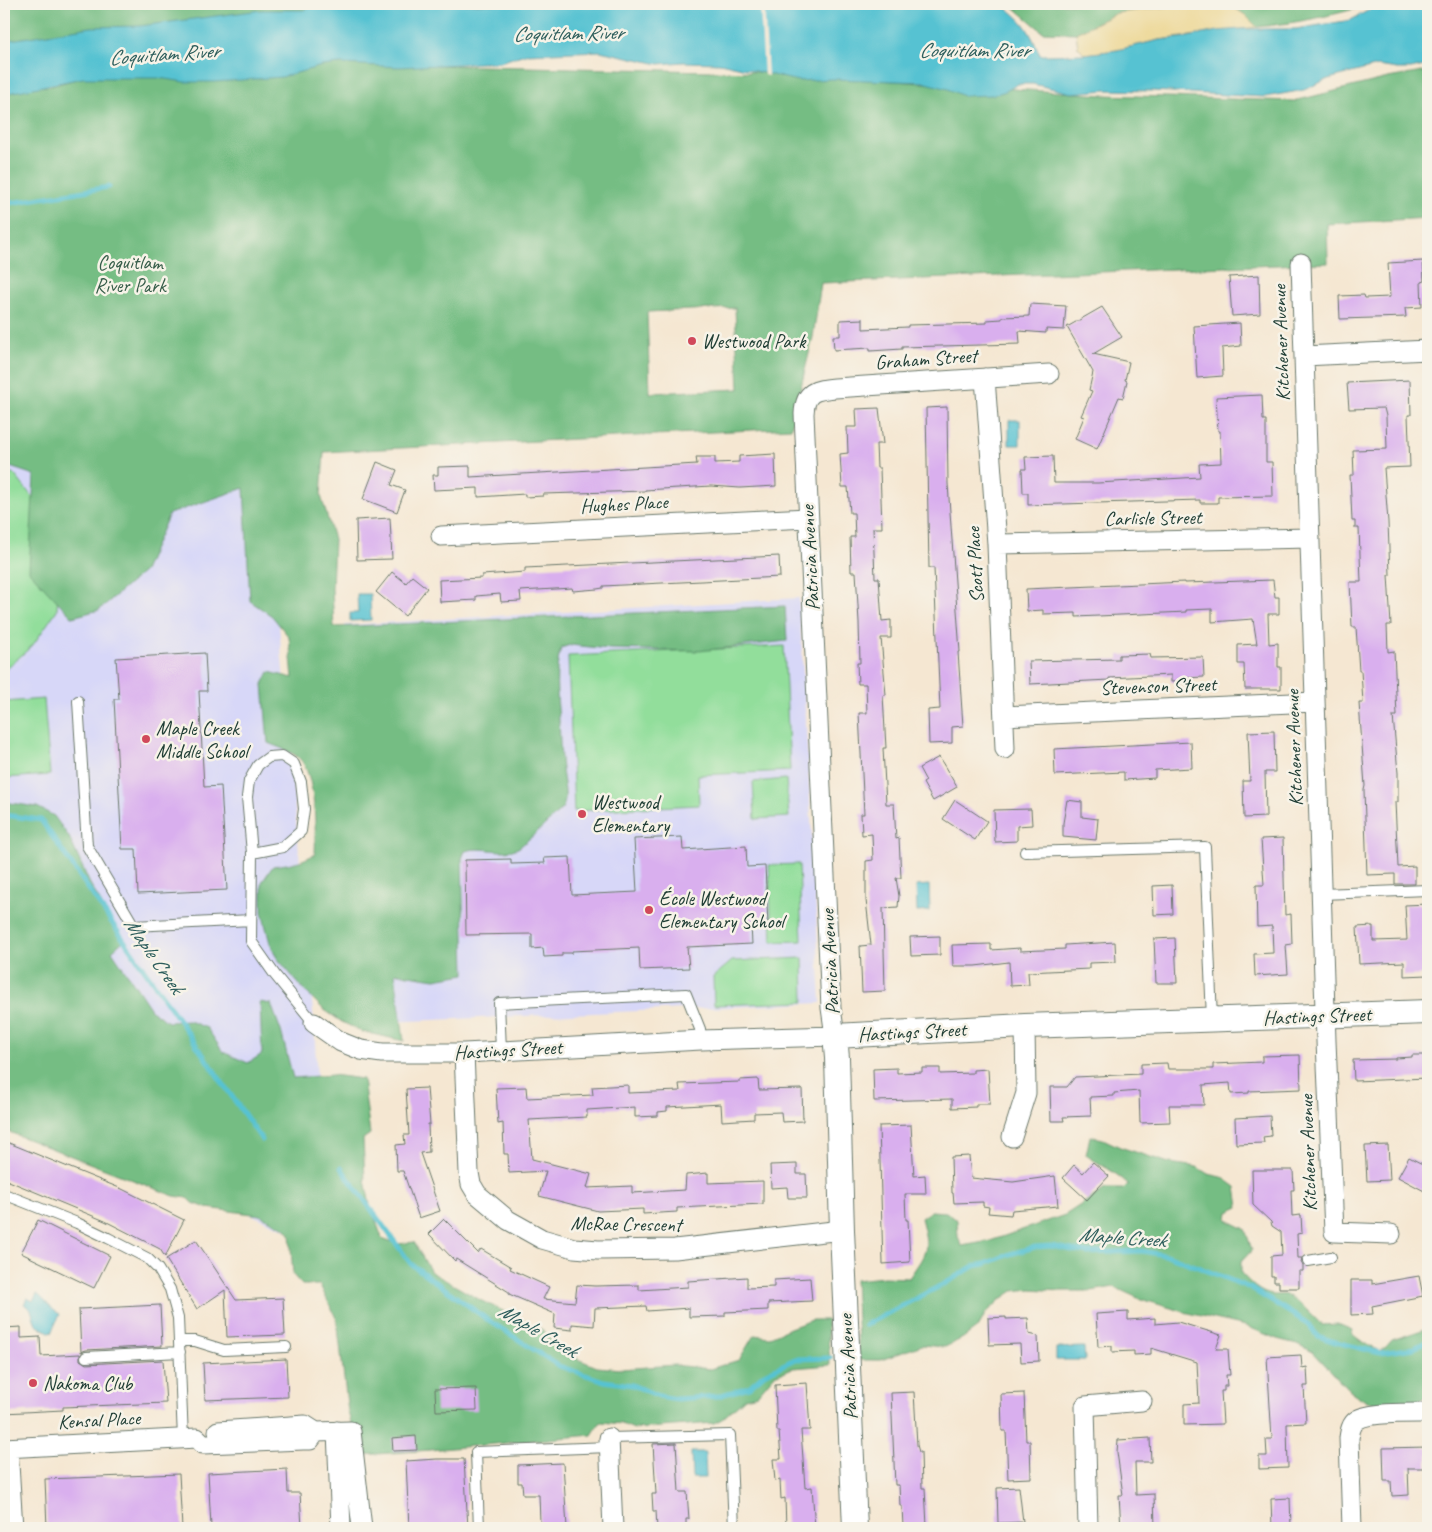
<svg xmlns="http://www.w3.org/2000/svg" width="1432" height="1532" viewBox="0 0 1432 1532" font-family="Caveat,sans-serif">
<rect width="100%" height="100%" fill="#f7f3e8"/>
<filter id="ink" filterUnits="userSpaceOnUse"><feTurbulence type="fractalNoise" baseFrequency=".02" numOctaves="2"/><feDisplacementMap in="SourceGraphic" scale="10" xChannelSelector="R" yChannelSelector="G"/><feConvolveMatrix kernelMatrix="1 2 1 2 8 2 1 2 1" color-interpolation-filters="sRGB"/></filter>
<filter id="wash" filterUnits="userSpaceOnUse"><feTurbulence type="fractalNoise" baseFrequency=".0096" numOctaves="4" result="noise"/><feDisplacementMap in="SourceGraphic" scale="20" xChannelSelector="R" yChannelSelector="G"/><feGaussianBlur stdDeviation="1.12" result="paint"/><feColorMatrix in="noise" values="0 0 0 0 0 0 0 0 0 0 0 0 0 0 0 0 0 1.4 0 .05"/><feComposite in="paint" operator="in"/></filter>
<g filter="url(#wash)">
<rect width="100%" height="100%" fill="#f5e7d2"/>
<path fill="#d7d7f8" d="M263,398l1,57 50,568 12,225 -322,-144v-694z
M799,598l22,405 -458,20 -18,-398z"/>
<path fill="#92de9b" stroke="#588e68" d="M4,470l10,4 46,58 -3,78 -24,35 -29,26z
M784,646l6,125 -92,4 1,30 -125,6 -6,-155z
M44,699l6,76 -46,3v-76z
M786,779l3,38 -34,2 -2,-37z
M799,864l3,77 -30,1 -3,-77z
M803,958l1,44 -90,3 -1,-28 19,-16z"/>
<path fill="#75bd83" stroke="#4a7d5c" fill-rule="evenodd" d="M4,4h385l-385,45z
M1010,4h178l-71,9 -41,20 -33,-1z
M1229,4h142c-38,12 -75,19 -114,23l-12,-12z
M246,61l512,11 345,23 191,6 94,-23 40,-7v147l-101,6 1,39 -507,20 -8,54 -22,91 -467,24 -3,44 13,43 -2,50 2,38 451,-21 2,35 -88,10 -89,-2 -40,-4 -9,3c-7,23 -4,48 -2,72 1,16 1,33 3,49 1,12 6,28 1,38 -2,4 -41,39 -45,41 -17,8 -34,-3 -53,3l-3,7 3,116 -30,5 -40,-6 9,68 -41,-9 -21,-10 -19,-13 -19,-19 -27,-32 -7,-15 -8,-31v-30l11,-16c15,-2 29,-4 42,-12 1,-22 1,-80 -16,-96 -8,-7 -22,-11 -31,-15l-5,-59 6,-12 24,6 -4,-41 -17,-21 -22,-15 -6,-113 -75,26 -25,57 -45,39 -27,7 -43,-46 5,-96 -30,-10v-377l47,-2 39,-11zM735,308l4,81 -89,4 -3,-81z
M4,802l33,5 17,9 15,21 21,47 33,57 -11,10 40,60 16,11 21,-1 18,7 16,24 25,11 14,-9 -2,-52 11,2 10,27 12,47 39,-3 31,4 7,55 -7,5 2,41 5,25 12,33 16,6 16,-2 17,30 51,29 61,29 13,15 24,15 17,7 24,2 53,-4 36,4 29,-9 15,-25 16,2 20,-9 22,-8h15l3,45 -37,3 -19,7 -17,20 -12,3 -23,21 -8,4 -80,6 -12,-5 -20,-2 -3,2 -7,11 -162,15 -67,5 -8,-19 -7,-24 -11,-92 -17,-35h-18l-9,-10 -3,-41 -5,-6 -25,-13 -53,-7 -14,-5 -5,-5 -14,-2 -170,-66z
M1090,1136l13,3 17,8 49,16 28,4 11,7 14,3 14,10 3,20 -11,5 -1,8 18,9 7,21 -11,12v11c9,10 19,21 33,22 4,0 8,-1 12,0 10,3 28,22 36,30l16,-1 14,6v4l12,9 15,8 7,-4 6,-7 36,-12v68l-21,8h-26l-14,-2 -17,-11 -37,-39 -16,-8 -20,-5 -31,-13 -62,-14 -46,-14 -24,-11 -23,4h-31l-29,-2 -18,2 -13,9 -15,14 -6,12 -16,12 -18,9 -23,-2 -41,15h-22l-4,-80 29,-3 25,1c18,-27 21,-27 12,-60l10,-7 15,1 11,8 1,17 4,9 28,-5 75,-26 40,-26h18l5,-5c-12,-12 -28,-19 -42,-29z"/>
<path fill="#eeda9e" stroke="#868c69" d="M1188,4h41l16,11 12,12 -98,13 -41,10 -33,4 -7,-7 -2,-14 41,-20z"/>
<path fill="#57c2d2" stroke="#3b8083" d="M318,4h682c23,14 30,27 40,51h6l39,-1 32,-4 42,-10 29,-3 29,-6 24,-2h55l55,-9 29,-16h48v61l-17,4h-14l-19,-3 -50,13 -24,11 -39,7 -112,-6 -47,-1 -35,3 -38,-9h-15l-12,7 -13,4 -30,1 -15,-7 -25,-7 -91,-3 -34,2 -78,-18 -37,-1 -24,2 -59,-13 -75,3 -25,8 -101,5 -58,-3 -19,2 -40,11 -67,5h-30l-27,-4h-75l-79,16v-53l87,-14 49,-1 121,-16h43z
M1009,420h11v25h-11z
M357,594h13l1,26 -21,1v-8h8z
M929,885l1,26 -13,1 -1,-26z
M37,1294c9,6 12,15 23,20l-9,19 -15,-8 -5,-15 -7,-6 3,-6 6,3z
M1084,1347l1,13h-29v-12z
M691,1452h14l1,26h-14z"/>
<path fill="#f5e7d2" d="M760,4h4l4,72 -4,-1z"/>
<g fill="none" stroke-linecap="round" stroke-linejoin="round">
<path stroke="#57c2d2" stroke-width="5" d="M4,204l105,-17
M4,815l37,5 221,320
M341,1168l70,96 77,56 71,46 45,15 28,4 27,11 18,3 41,-3 31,-9 15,-13 31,-15 36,-1
M865,1325l79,-41 30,-18 11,-2 25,-10 25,-7 16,-1 37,7 54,-2 28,5 80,32 57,35 11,13 14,5 48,12 34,-5 14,-7"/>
</g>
<g id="blocks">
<path fill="#d9afee" d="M1423,261l1,20 -3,1 1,25 -17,1 1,9 -66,2 -1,-23 25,-1 1,3 25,-1 -2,-34z
M1259,275l1,39 -28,2 -3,-39z
M1030,304l36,2 -2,24 -18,-1v4l-27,-2 1,13 -118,3v2l-32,2v-3l-36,2 -1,-14h7v-16l23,-1v10l45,-2v-2l79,-2v-3l15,-1v-2l27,-1z
M1102,307l20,30 -29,17 36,8 -4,18 2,1 -4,17 -4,-1 -22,52 -22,-10 9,-22 -3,-1 11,-25 -3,-1 4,-18 -26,-45z
M1240,323l1,23 -19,2 1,28 -26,2 -3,-52z
M1410,380l1,35h-3l2,52 -26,1 4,54 2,53h-2l3,50h-4l1,27 6,-1 3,65h-4l5,57v29h-3l3,65 17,-1v18h-20v-10l-28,1 -3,-85 1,-4 -6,-83h4l-2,-32h-2l-3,-44h-4l-2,-45h11l-2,-54h-4v-7h-3l-2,-46h4l-1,-25 34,-1 -1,-33 -2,-8 -35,1 -2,-26z
M1262,395l1,25h3v42h6l1,34 -55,1v6h-18v-3l-172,5v-12h-5l-1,-24h4l-1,-12 28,-1 1,27h44l102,-6 -1,-13 22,-1 -1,-32h-2l-2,-34z
M947,407l1,77 12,168h-2l5,74 -11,1v16l-23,1 -1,-34 12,-1 -6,-141h-5l-3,-160z
M879,408l4,36h-7l1,24h3l2,60h-9l2,50h4l3,43 9,-1v18h-10l5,57h-3l3,53h-3l3,56h8l2,35 3,-1 2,40h-5l3,18 -1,11 -15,1 2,83 -23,1 -2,-46 11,-1 -5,-45v-39l7,-1 -1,-26 -10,1 -1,-21h3l-5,-101h8l-1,-29h-8l-1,-21h3l-1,-41 -3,-50h-5l-1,-35h5l-1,-24h-4l-2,-26h-6l-2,-33 8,-1 -1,-26h10l-1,-18z
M775,454l1,32 -36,2 -29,-2 -66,4v1l-102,3v2l-18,1v-3l-47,3v-9l-44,2 -1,-15h5v-8l32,-1v11l227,-13 -1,-7h19v6l24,-1v-6z
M377,462l20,8 -6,15 14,5 -8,22 -34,-13z
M390,518l2,41 -35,1 -1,-40z
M779,556l1,21 -177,9v2l-6,1 -24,2 -1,-3 -52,3 1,10 -20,1 -1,-8 -24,2v4l-36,2 -1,-22 43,-2v-3l43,-3v-4z
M392,572l14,11 6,-7 15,12 -22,28 -29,-24z
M1273,580l2,17h4v17h-11l1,30 9,-1v24h3v22h-36l-1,-25h-6v-19l19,-1 -4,-25 -41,3v-13l-26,1v2l-110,5v-4l-33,1v-4l-16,1 -1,-22 159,-7v1z
M205,653l2,38h-8l5,96 17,-1 6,104 -89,4 -2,-45h-14l-8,-150h5l-3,-41z
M1150,654l1,4 52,-1 1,20 -19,1v3l-14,1v-7l-62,3v2l-79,4 -1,-23 90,-2v-4z
M1274,731l1,41h-10l1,45 -22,1 -1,-37h7l-2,-49z
M1191,742l1,26 -37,2v8l-31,2v-8l-69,3 -1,-26z
M939,757l18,30 -24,14 -10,-18 3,-2 -7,-13z
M955,800l32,21 -12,19 -32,-21z
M1067,800l15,2v15l16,2 -2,21 -33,-3v-14z
M1031,809l1,16 -15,1v15l-22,1 -1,-32z
M682,837l1,13 63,-4 1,21 18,-1 3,58 -17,1 1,19 -65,3 2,21 -49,2 -1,-22 -67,3v2h-10v3l-18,1 -1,-9 -11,1v-15l-66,1 -1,-75 46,-1v5l34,-1 -1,-5 26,-1 2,38 65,-3 -3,-53z
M1283,838l2,77 6,-1 1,30 -6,1 2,29 -33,2 -1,-22 19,-1 -1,-27 -15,1 -1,-42h8l-3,-46z
M1172,885l1,29 -19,1 -1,-29z
M1428,904v71l-24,1v-14l-45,2 -2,-37 16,-1v15l34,-1 -2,-35z
M940,936v19l-29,1 -1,-19z
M1175,938l2,45h-21l-2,-44z
M1115,942l1,20 -27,1v6l-61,3 1,13 -19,1 -1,-24 -34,4h-22l-1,-21 39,-1v6l29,-2v3l45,-2v-4z
M1300,1055l1,34 -52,2v2l-18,1 -1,-11 -27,2 1,20h-35l1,17 -30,1 -1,-32 -25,2v3l-24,1 1,19 -28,1 1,4h-13l-1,-34h17l8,-10 66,-3v-10l26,-1 1,6h45v-5l49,-2v-6z
M1412,1055h16v23l-74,3 -1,-21 43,-1v-1l16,-1z
M897,1068v5l25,-1v-4h18v6l33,-1v-3l15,-1 2,35h-14v3l-24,1v-9l-78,2 -1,-32z
M758,1079l1,11 43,-1 1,32 -21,1 -1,-10 -27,1v6l-32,2 -1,-17 -54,3v4l-9,1v4l-23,1v-10l-48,3v7l-58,3 3,39 59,15 -4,14 45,-2v7l53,-3 1,-15 22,-2v10l55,-2v23l-86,4v4l-34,2v-5l-45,2 -59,-15 7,-25 -37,2 -1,-19h-4l-1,-31 -5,1 -2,-36 30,-1 1,11 66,-3 -1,-8 36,-2v8l52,-2 -1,-7 61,-2v-2z
M427,1088l3,36h-2l1,28 -9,1 20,58 -21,7 -16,-47h-6l-1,-26 9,-1 -1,-9h5l-3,-46z
M1270,1116l1,20 -8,1 1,6 -28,1 -1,-26z
M911,1125l3,51 11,-1 1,19h-21l1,26h2l2,42 -27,2 -4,-138z
M4,1141l118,48 62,31 -19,37 -5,-8 -55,-28 -101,-42z
M1388,1145l2,35 -23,1 -2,-35z
M969,1156l2,22 42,4 42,-6 3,30 -46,4 -1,5 -23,-2 1,-6 -6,-1v-4l-29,1 -1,-10h-1l-1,-36z
M1409,1157l19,10v26l-30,-16z
M1093,1162l16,14 -22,24 -24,-22 11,-13 9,8z
M797,1164v10h9l1,24h-19l-1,-11 -16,1 -1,-23z
M1252,1170h41l1,20h-3l1,26 9,-1 1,18 -5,1 1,24h4l-1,4 2,4v5h-4v17h-20v-6h-5v-6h-3v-20l11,-1 -1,-23 -9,-6 -1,-4 -18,-17z
M444,1219l34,34 3,-4 30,18 -1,2 39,18 -6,12 32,3 2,-17 18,1 44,-1v5l49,-3v-6l59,-4v11l27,-1v-7l36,-2 2,23 -44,2v7l-43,2v4l-36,1v-9l-42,3 -1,-5 -51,2 -1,18 -22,-2v6l-18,-2 1,-14 -46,-20v-2l-53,-33 -1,2 -26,-27z
M38,1220l72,36 -16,32 -73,-35z
M196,1240l40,60 47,-2 2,37 -58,2 -2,-47 -28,19 -31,-50z
M1419,1276l4,20 -51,10 1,8 -22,1v-35h21v4z
M160,1305l2,41 -76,4 -5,2 -2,-43z
M1128,1312v8l27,-2v6l23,-2 43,13 -5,14h12l2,26h-4l1,11h-3v5h-3l2,33 -39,1v-21l15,-1 -2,-41 -46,-14v6l-17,1v-4l-22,1v-6l-14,1 -2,-33z
M1006,1317v2l22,-1 1,16 9,2 1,25 -18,1 -1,-18 -31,1 -1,-27z
M21,1327v11l19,-1 1,19 39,-2v6l6,4 77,-4 3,43 -103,4v3l-59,3v-85z
M1301,1355l1,13 5,-1 1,19h-4l2,37 -19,1 1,44 -29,1v-13h8l-1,-17h6l-5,-82z
M286,1359l2,38 -83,3 -2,-37z
M807,1383l3,47h-9l4,58 7,-1 3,41h-29l-1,-30 -4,1 -1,-19 -5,1 -2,-22h8l-2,-28h-2l-2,-46z
M476,1388l1,22 -41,1 -1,-22z
M914,1392l3,53 2,7h2l1,36h3l2,38 -24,1 -1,-21h-2l-1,-21h-4l-4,-92z
M1024,1393l2,48h4l1,37 -23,1 -2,-48h-4l-1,-37z
M416,1436l1,14 -24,1 -1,-13z
M1150,1438l1,24h-16l1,33 18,-1 1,34h-34l-2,-33h4l-6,-43 1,-12z
M676,1443l3,49h8l2,27h-3v9h-29l-1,-17h-3l-1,-17h4l-3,-50z
M1428,1447v21h-20l1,27 -17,1 -1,-15h-7l-1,-33z
M437,1459h27l4,69h-59l-3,-67z
M563,1463l4,65h-24l-1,-6h-2l-1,-27h-16l-1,-12h-4v-18z
M287,1469l1,24h12l2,35h-57v-4l-34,2 -3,-53z
M179,1474l3,54h-135l-2,-49z
M1019,1487l4,35 -25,1 -1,-35z
M1290,1498l1,29 -19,1 -1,-29z"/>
</g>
</g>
<g filter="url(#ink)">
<use href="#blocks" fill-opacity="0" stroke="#6a786b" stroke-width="1"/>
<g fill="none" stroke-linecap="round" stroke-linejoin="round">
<defs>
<path id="service" d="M78,701l9,145 47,80 117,-6
M1025,852l180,-5 7,173
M252,853l31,-6 18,-16 3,-22 -3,-27 -7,-18 -12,-8 -13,1 -11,8 -9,16 -2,16 5,56 -1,88 24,34 39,48
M1321,894l107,-4
M501,1050l-2,-47 187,-9 14,35 1,11
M4,1194l73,29 31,15 39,20 11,11 12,20 8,29 5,121
M1308,1261l23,-4
M179,1341h16l29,9 62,-3
M86,1357l94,-5
M609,1438l121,-3 4,93
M479,1528l-3,-76 134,-5"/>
<path id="minor" d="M1301,263l25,778 8,191 57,2
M1304,356l124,-6
M985,378l12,166 8,205
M441,536l367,-18
M997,544l313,-6
M1004,716l311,-14
M314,1023l27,19 20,8 21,3h82l237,-13 134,-4 -4,-28 -27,-594c1,-23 11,-24 31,-26l214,-14
M464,1053l5,120 2,11 6,10 31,26 34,19 32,9 24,2 77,-1 167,-19
M1012,1137l14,-44 -1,-67
M218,1431l87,-6 11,7 35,-1 11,97
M337,1431l4,97
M609,1438l4,90
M4,1448l193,-10 6,6 100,-4h7l6,-8
M8,1448l5,80
M1088,1528l-3,-122 57,-5
M1352,1528l-3,-90c1,-7 2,-14 8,-18 11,-8 55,-7 71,-7"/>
<path id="tertiary" d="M855,1528l-13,-298 -5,-172 -2,-22 190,-10 403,-14"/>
</defs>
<use href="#service" stroke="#6a786b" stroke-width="12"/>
<use href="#minor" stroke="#6a786b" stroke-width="21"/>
<use href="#tertiary" stroke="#6a786b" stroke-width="26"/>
<use href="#service" stroke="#fff" stroke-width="10"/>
<use href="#minor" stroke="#fff" stroke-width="19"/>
<use href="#tertiary" stroke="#fff" stroke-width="24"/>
</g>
</g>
<g fill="#d1495b" stroke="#f7f3e8" stroke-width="2">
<circle cx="692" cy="341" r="5"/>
<circle cx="146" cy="739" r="5"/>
<circle cx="582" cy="814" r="5"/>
<circle cx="649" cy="910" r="5"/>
<circle cx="33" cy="1383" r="5"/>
</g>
<g text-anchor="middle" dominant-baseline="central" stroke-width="5" stroke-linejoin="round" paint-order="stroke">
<g font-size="20" fill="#365d49" stroke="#f7f3e8">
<text x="130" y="262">Coquitlam<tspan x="130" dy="23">River Park</tspan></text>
</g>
<g font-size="20" fill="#1f3d34" stroke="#f7f3e8" text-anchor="start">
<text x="702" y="341">Westwood Park</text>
<text x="156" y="728">Maple Creek<tspan x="156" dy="23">Middle School</tspan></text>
<text x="592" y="802">Westwood<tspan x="592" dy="23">Elementary</tspan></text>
<text x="659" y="898">École Westwood<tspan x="659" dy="23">Elementary School</tspan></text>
<text x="43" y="1383">Nakoma Club</text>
</g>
<g font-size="20" fill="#1f3d34" stroke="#f7f3e8">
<text transform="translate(1281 343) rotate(-92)">Kitchener Avenue</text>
<text transform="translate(926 359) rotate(-4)">Graham Street</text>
<text transform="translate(624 504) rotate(-3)">Hughes Place</text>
<text transform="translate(1153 518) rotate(-1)">Carlisle Street</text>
<text transform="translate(810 558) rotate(-93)">Patricia Avenue</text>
<text transform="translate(975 565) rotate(-93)">Scott Place</text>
<text transform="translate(1158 686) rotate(-2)">Stevenson Street</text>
<text transform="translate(1294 748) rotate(-92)">Kitchener Avenue</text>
<text transform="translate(830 962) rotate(-93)">Patricia Avenue</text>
<text transform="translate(1317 1016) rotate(-2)">Hastings Street</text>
<text transform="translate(912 1032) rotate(-3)">Hastings Street</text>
<text transform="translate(508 1050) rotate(-3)">Hastings Street</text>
<text transform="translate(1308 1153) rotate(-92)">Kitchener Avenue</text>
<text transform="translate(626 1224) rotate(1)">McRae Crescent</text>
<text transform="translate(848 1367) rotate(-93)">Patricia Avenue</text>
<text transform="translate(99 1420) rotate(-3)">Kensal Place</text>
</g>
<g font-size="21" font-style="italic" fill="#2d5e5c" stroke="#f7f3e8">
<text transform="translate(568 33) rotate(-1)">Coquitlam River</text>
<text x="974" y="50">Coquitlam River</text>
<text transform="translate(164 54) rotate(-4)">Coquitlam River</text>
<text transform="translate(154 955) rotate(55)">Maple Creek</text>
<text transform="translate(1122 1237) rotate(4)">Maple Creek</text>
<text transform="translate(538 1330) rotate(30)">Maple Creek</text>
</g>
</g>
<rect width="1432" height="1532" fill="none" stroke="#f7f3e8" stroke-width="20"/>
</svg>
